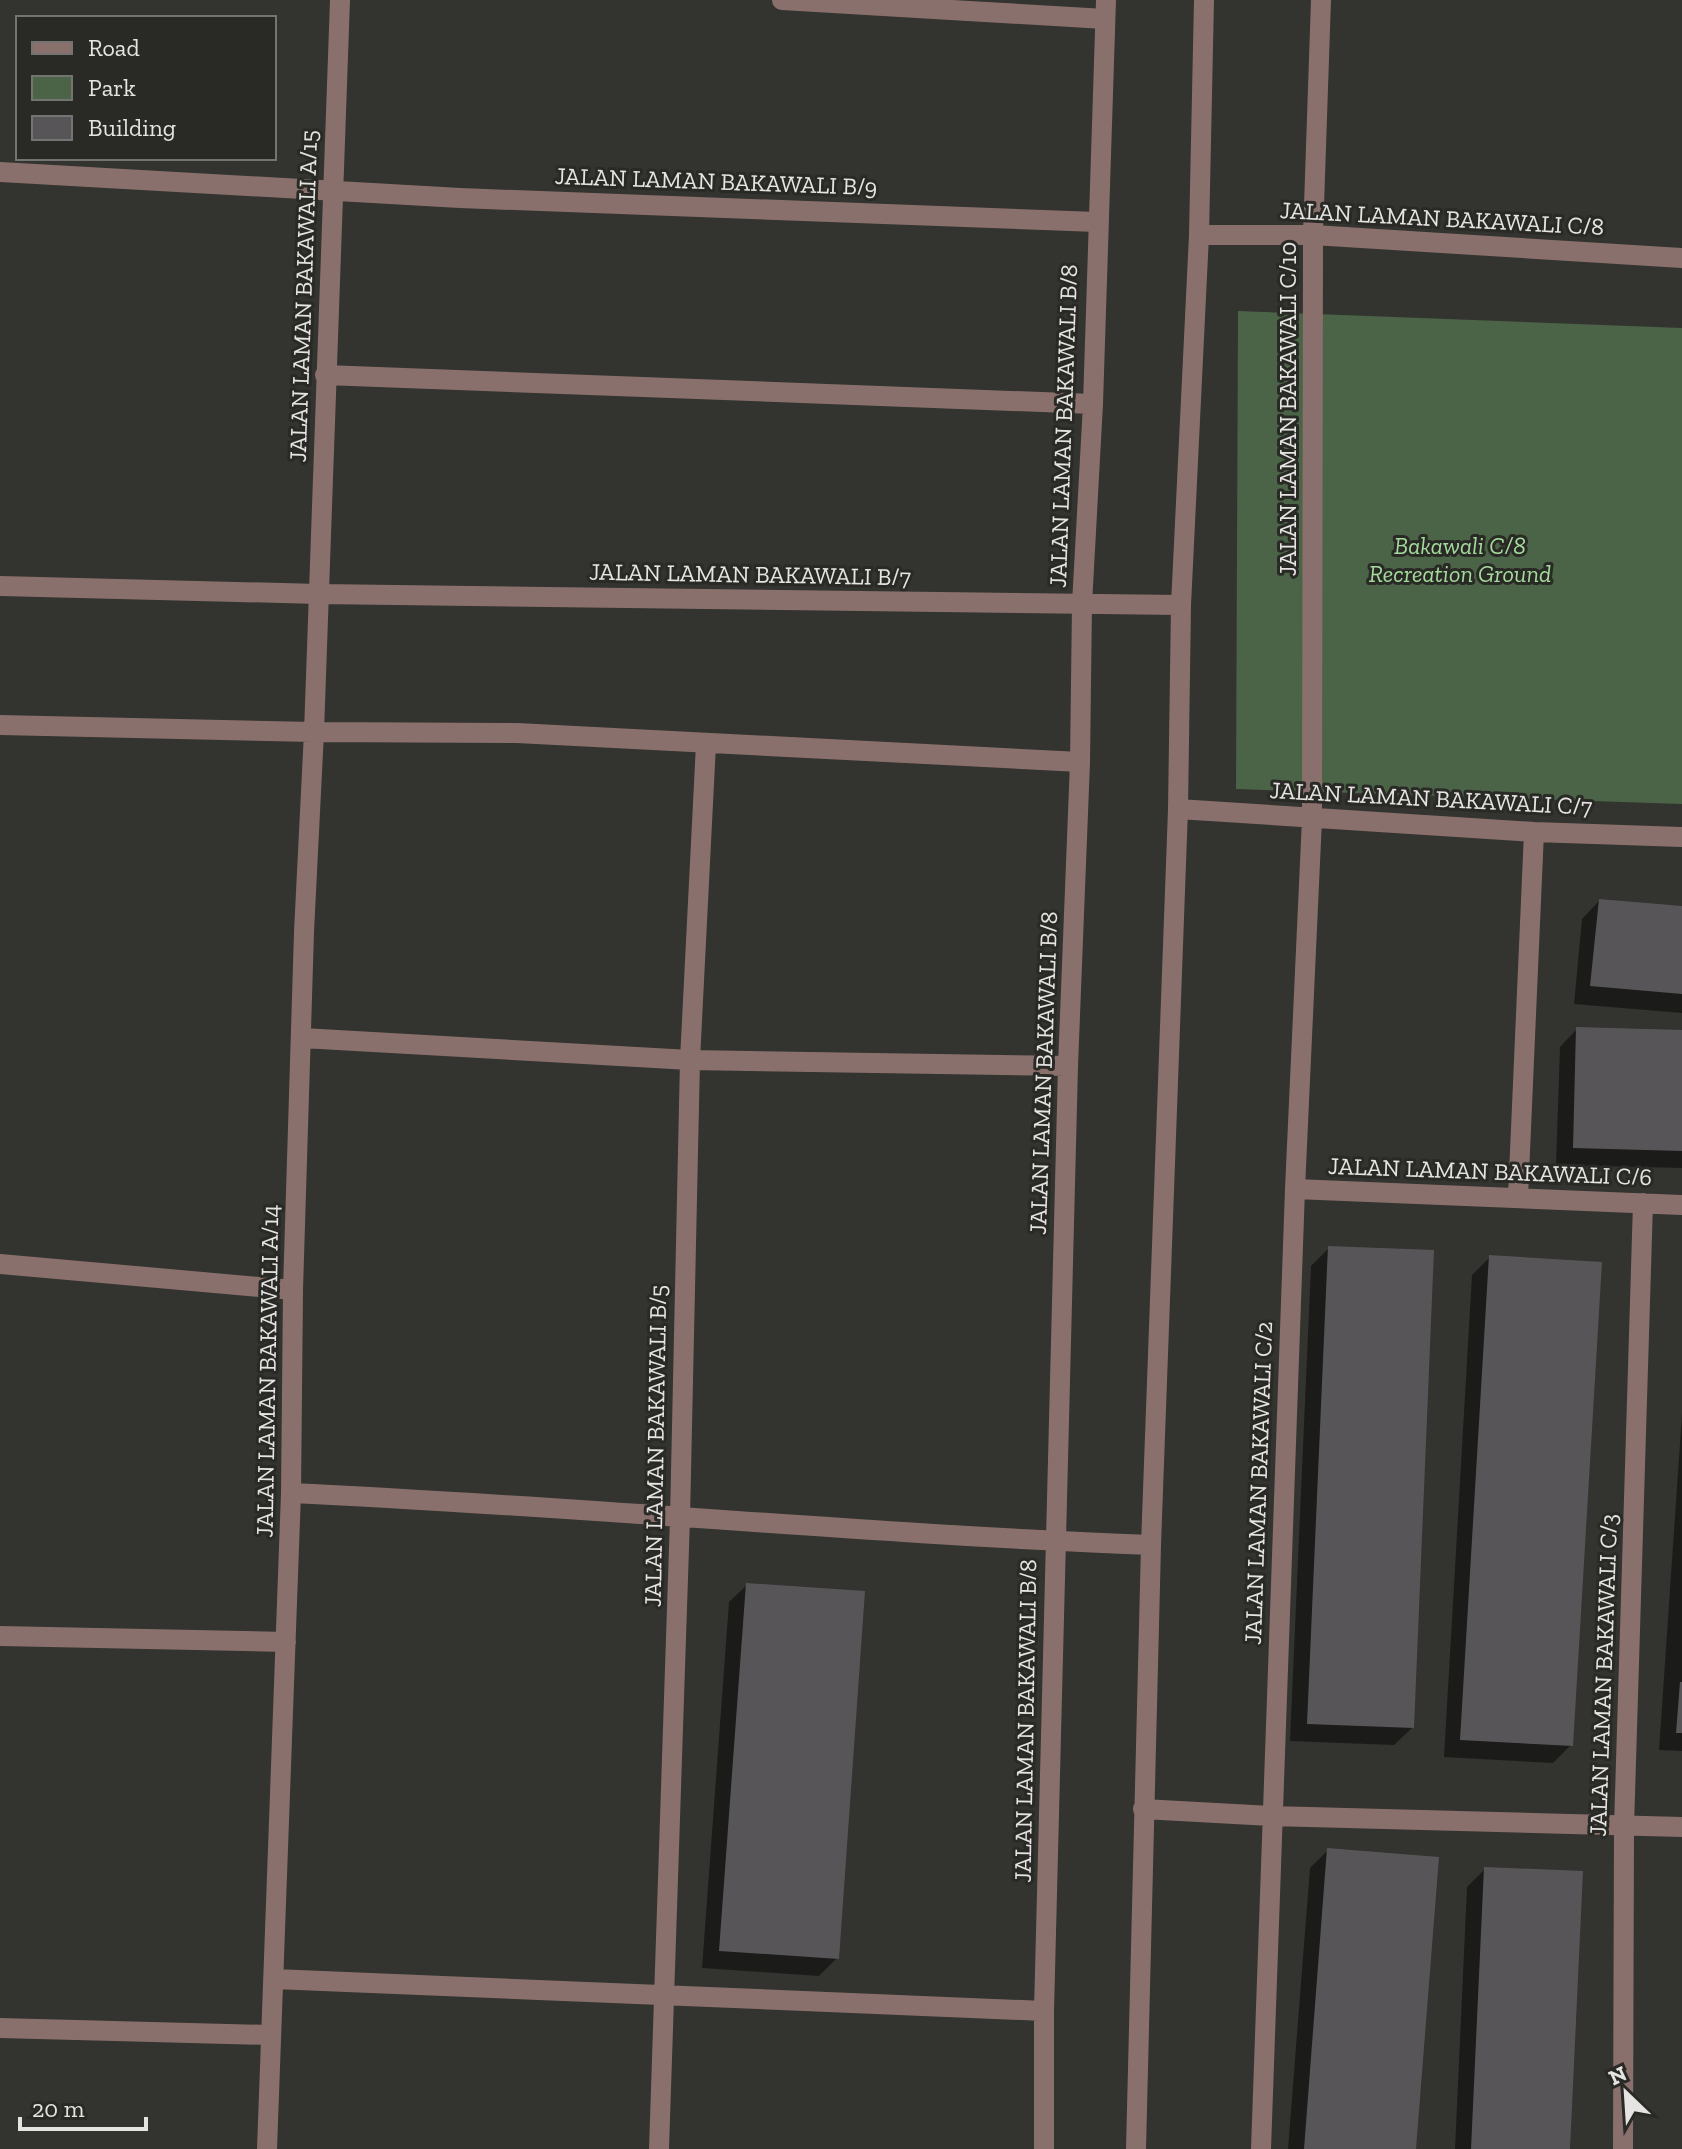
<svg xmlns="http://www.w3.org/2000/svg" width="1682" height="2149" viewBox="0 0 1682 2149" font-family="'Zilla Slab',serif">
<rect width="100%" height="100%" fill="#33332f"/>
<path fill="#4b6347" d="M1238,311l444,17v476l-446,-15z"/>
<path fill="#0007" d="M1599,901l83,7v105l-108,-9 8,-85z
M1577,1029l105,3v136l-126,-3 4,-118z
M1329,1248l83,480 -18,17 -104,-4 21,-475z
M1490,1257l81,488 -18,18 -109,-6 28,-482z
M1682,1414v337l-23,-1z
M747,1585l90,373 -18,18 -117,-8 27,-366z
M1328,1850l86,299h-126l22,-281z
M1485,1869l83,280h-113l12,-262z"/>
<path fill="#585559" d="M1599,899l83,7v88l-92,-8z
M1576,1027l106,3v121l-109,-3z
M1328,1246l106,4 -20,478 -107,-4z
M1489,1255l113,7 -29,484 -113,-6z
M746,1583l119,8 -26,368 -120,-8z
M1680,1682h2v51h-6z
M1327,1848l112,9 -23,292h-112z
M1484,1867l99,4 -13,278h-99z"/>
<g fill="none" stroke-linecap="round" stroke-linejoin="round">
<path stroke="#8a706c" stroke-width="20" d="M782,0l323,19
M0,172l460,26 637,24
M1199,235h114l369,23
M325,375l768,29
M0,586l319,8 862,11
M0,725l314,7 203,1 563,29
M1178,809l356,23 148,5
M302,1038l388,22 378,6
M1295,1189l387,16
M1518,1197l16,-365
M0,1264l293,26
M291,1493c287,13 573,41 860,52
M0,1636l286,6
M1143,1809l128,7 411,11
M274,1979l770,32
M0,2028l269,7
M267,2149l24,-656 2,-203 11,-358 10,-200 26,-732
M659,2149l21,-631 10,-458 16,-316
M1044,2149v-138l24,-945 12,-304 2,-158 11,-200 13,-404
M1136,2149l15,-604 27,-736 3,-204 18,-370 5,-235
M1261,2149l34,-960 17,-370 1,-584 8,-235
M1623,2149l1,-322 19,-624"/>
</g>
<g text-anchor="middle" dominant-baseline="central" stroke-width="6" stroke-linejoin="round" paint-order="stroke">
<g font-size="24" fill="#e5e4e2" stroke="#292925">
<text transform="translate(716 181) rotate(2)">JALAN LAMAN BAKAWALI B/9</text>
<text transform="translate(1442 218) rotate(3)">JALAN LAMAN BAKAWALI C/8</text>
<text transform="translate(303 296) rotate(-88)">JALAN LAMAN BAKAWALI A/15</text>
<text transform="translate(1287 409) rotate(-90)">JALAN LAMAN BAKAWALI C/10</text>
<text transform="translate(1063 426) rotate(-88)">JALAN LAMAN BAKAWALI B/8</text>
<text transform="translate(750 574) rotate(1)">JALAN LAMAN BAKAWALI B/7</text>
<text transform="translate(1431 798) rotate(3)">JALAN LAMAN BAKAWALI C/7</text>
<text transform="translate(1043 1073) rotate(-88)">JALAN LAMAN BAKAWALI B/8</text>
<text transform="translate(1490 1171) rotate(2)">JALAN LAMAN BAKAWALI C/6</text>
<text transform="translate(267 1371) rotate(-89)">JALAN LAMAN BAKAWALI A/14</text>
<text transform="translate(655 1446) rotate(-89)">JALAN LAMAN BAKAWALI B/5</text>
<text transform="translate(1258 1483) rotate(-88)">JALAN LAMAN BAKAWALI C/2</text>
<text transform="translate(1603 1675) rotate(-88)">JALAN LAMAN BAKAWALI C/3</text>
<text transform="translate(1025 1721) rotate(-89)">JALAN LAMAN BAKAWALI B/8</text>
</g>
<g font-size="24" font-style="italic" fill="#a4db9c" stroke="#292925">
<text x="1460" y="545">Bakawali C/8<tspan x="1460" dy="28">Recreation Ground</tspan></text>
</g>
</g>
<rect x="16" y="16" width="260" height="144" fill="#292925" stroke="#747471" stroke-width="2"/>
<rect x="32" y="42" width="40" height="12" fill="#8a706c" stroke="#747471" stroke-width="2"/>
<text x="88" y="56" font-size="24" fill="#e5e4e2">Road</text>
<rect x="32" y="76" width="40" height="24" fill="#4b6347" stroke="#747471" stroke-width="2"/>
<text x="88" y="96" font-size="24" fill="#e5e4e2">Park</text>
<rect x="32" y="116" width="40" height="24" fill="#585559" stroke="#747471" stroke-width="2"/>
<text x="88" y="136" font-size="24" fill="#e5e4e2">Building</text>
<g transform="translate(1626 2093) rotate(335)" stroke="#292925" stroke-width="6" paint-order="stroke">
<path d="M0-6L14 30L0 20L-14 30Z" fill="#e5e4e2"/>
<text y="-12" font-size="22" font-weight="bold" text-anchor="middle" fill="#e5e4e2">N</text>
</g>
<path d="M20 2117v12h126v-12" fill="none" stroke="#e5e4e2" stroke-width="4"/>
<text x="32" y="2117" font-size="24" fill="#e5e4e2" stroke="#292925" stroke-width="6" paint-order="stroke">20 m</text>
</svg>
